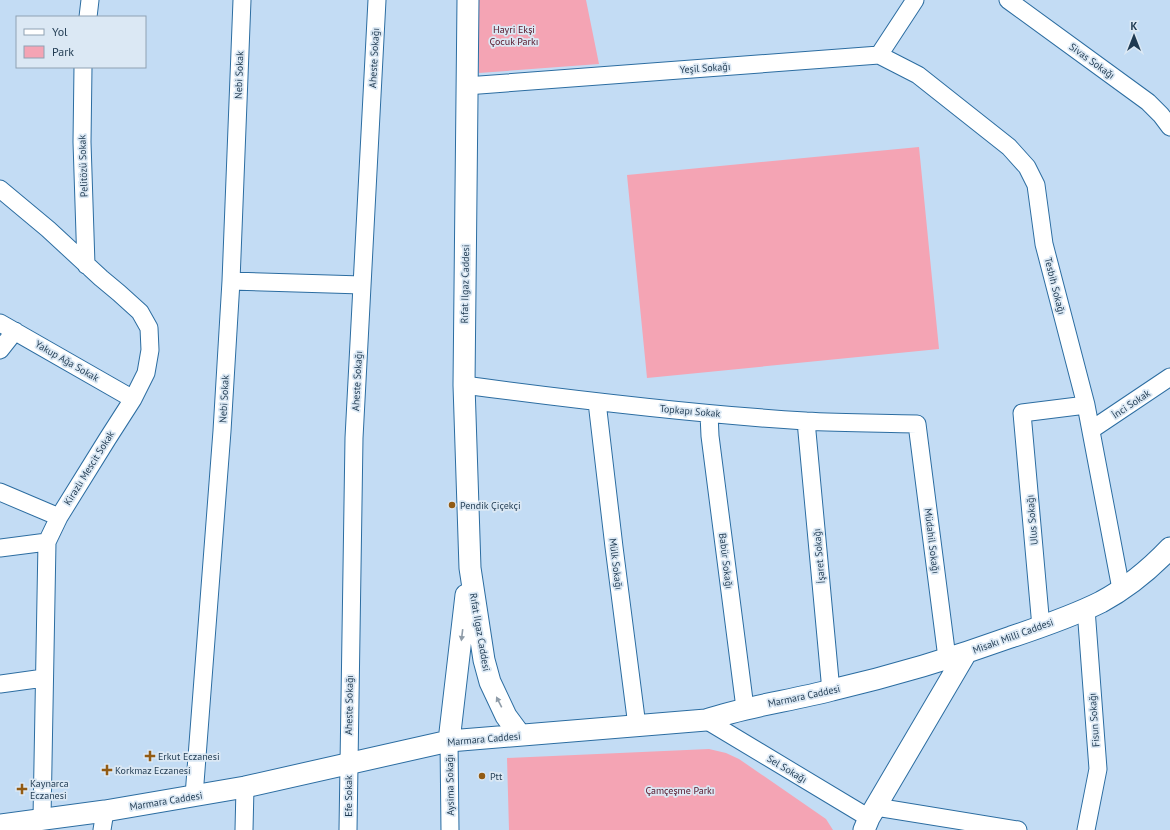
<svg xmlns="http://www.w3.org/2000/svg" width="1170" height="830" viewBox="0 0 1170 830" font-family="'PT Sans',sans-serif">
<rect width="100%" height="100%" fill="#c3dcf4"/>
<path fill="#f4a4b4" d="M479,0h107l13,64 -120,9z
M919,147l20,202 -292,29 -20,-203z
M709,749l17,4 13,6 87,60 7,11h-324l-2,-72z"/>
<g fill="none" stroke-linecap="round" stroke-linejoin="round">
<defs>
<path id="minor" d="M1008,0l140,102 13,13 9,12
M88,17l2,-17
M879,55l39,20 91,72 18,20 9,18 8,59 42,161 35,184
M83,67l-1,75 4,123
M466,86l413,-31 36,-55
M0,189l48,40 53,49 18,15 21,19 9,16 1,22 -4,23 -13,26 -25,39 -49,79 -12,25 -5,276
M231,281l131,4
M0,323l133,76
M0,350l15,-19
M464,385c113,15 227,29 341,36 37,2 75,2 112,3l30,234
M597,402l17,145 23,179
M709,414l1,22 35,272
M806,421l25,270
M1091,430l79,-53
M0,492l59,25
M0,548l47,-6
M1086,609l12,160 -12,61
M1041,627l-19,-214 64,-8
M0,684l44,-6
M706,720l163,98
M449,741l1,89
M194,796l28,-365 9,-150 11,-281
M876,807l142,23
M102,830l3,-19
M244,830l1,-43
M348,830l6,-392 23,-438"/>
<path id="tertiary" d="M468,0l-4,385 6,183 14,92 6,22 16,34 14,19
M449,741l17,-146
M0,825l105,-14 140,-24 204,-46 257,-21c41,-14 84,-19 126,-30 60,-14 121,-32 179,-53 30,-10 62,-21 90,-35 26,-14 49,-33 69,-54
M864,830l5,-12 97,-165"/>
</defs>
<use href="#minor" stroke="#2c6da1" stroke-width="19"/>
<use href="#tertiary" stroke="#2c6da1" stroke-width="23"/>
<use href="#minor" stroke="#fff" stroke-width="17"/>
<use href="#tertiary" stroke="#fff" stroke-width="21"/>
</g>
<defs><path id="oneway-solid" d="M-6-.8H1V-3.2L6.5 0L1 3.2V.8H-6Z"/></defs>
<g fill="#8f9ca8">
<use href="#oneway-solid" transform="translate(462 635) rotate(97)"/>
<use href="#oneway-solid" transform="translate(499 702) rotate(-117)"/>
</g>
<g fill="#925b13" stroke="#dbe8f4" stroke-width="1.5">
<circle cx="452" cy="505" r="4"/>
<path d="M148 750h4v4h4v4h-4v4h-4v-4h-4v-4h4z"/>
<path d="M105 764h4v4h4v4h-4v4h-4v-4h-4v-4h4z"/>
<circle cx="482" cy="776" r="4"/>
<path d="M20 783h4v4h4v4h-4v4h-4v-4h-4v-4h4z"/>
</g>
<g text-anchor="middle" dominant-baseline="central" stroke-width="3.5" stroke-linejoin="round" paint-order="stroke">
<g font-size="10" fill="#541327" stroke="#dbe8f4">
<text x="514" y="29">Hayri Ekşi<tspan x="514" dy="12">Çocuk Parkı</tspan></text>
<text x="680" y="790">Çamçeşme Parkı</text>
</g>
<g font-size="10" fill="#1f3a51" stroke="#dbe8f4">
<text transform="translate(374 58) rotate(-87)">Aheste Sokağı</text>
<text transform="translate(1092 61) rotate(36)">Sivas Sokağı</text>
<text transform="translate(705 68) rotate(-4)">Yeşil Sokağı</text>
<text transform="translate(239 75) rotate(-88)">Nebi Sokak</text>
<text transform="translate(83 166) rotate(-92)">Pelitözü Sokak</text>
<text transform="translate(465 284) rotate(-89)">Rıfat Ilgaz Caddesi</text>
<text transform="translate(1055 286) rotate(76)">Tesbih Sokağı</text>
<text transform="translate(67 361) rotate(30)">Yakup Ağa Sokak</text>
<text transform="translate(357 381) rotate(-87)">Aheste Sokağı</text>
<text transform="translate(224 399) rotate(-87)">Nebi Sokak</text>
<text transform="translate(1131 404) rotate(-34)">İnci Sokak</text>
<text transform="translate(690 411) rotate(5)">Topkapı Sokak</text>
<text transform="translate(89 468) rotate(-58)">Kirazlı Mescit Sokak</text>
<text transform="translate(1032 520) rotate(-95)">Ulus Sokağı</text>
<text transform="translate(932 541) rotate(83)">Müdahil Sokağı</text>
<text transform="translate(819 556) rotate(-95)">İşaret Sokağı</text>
<text transform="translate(726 561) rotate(83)">Babür Sokağı</text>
<text transform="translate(616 564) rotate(83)">Mülk Sokağı</text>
<text transform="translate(480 632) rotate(80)">Rıfat Ilgaz Caddesi</text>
<text transform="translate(1013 636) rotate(-20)">Misakı Milli Caddesi</text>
<text transform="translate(804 696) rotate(-12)">Marmara Caddesi</text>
<text transform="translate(349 705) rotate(-89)">Aheste Sokağı</text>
<text transform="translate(1094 720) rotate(-94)">Fisun Sokağı</text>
<text transform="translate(484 739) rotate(-5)">Marmara Caddesi</text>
<text transform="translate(787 769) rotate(31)">Sel Sokağı</text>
<text transform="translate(450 785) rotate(-91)">Aysima Sokağı</text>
<text transform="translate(348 796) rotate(-90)">Efe Sokak</text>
<text transform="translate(166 801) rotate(-9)">Marmara Caddesi</text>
</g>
<g font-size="10" fill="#1f3a51" stroke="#dbe8f4" text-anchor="start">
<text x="460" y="505">Pendik Çiçekçi</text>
<text x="158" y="756">Erkut Eczanesi</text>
<text x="115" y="770">Korkmaz Eczanesi</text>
<text x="490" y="776">Ptt</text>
<text x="30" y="783">Kaynarca<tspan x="30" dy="12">Eczanesi</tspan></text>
</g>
</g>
<rect x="16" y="16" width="130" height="52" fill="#dbe8f4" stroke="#90a2b3"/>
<rect x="24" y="29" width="20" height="6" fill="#ffffff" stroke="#90a2b3"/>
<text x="52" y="36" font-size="12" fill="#1f3a51">Yol</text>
<rect x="24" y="46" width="20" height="12" fill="#f4a4b4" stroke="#90a2b3"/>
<text x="52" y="56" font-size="12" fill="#1f3a51">Park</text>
<g transform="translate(1134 36)" stroke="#dbe8f4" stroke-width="3" paint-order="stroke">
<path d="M0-3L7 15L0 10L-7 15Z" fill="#1f3a51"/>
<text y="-6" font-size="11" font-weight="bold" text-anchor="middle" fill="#1f3a51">K</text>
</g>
</svg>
